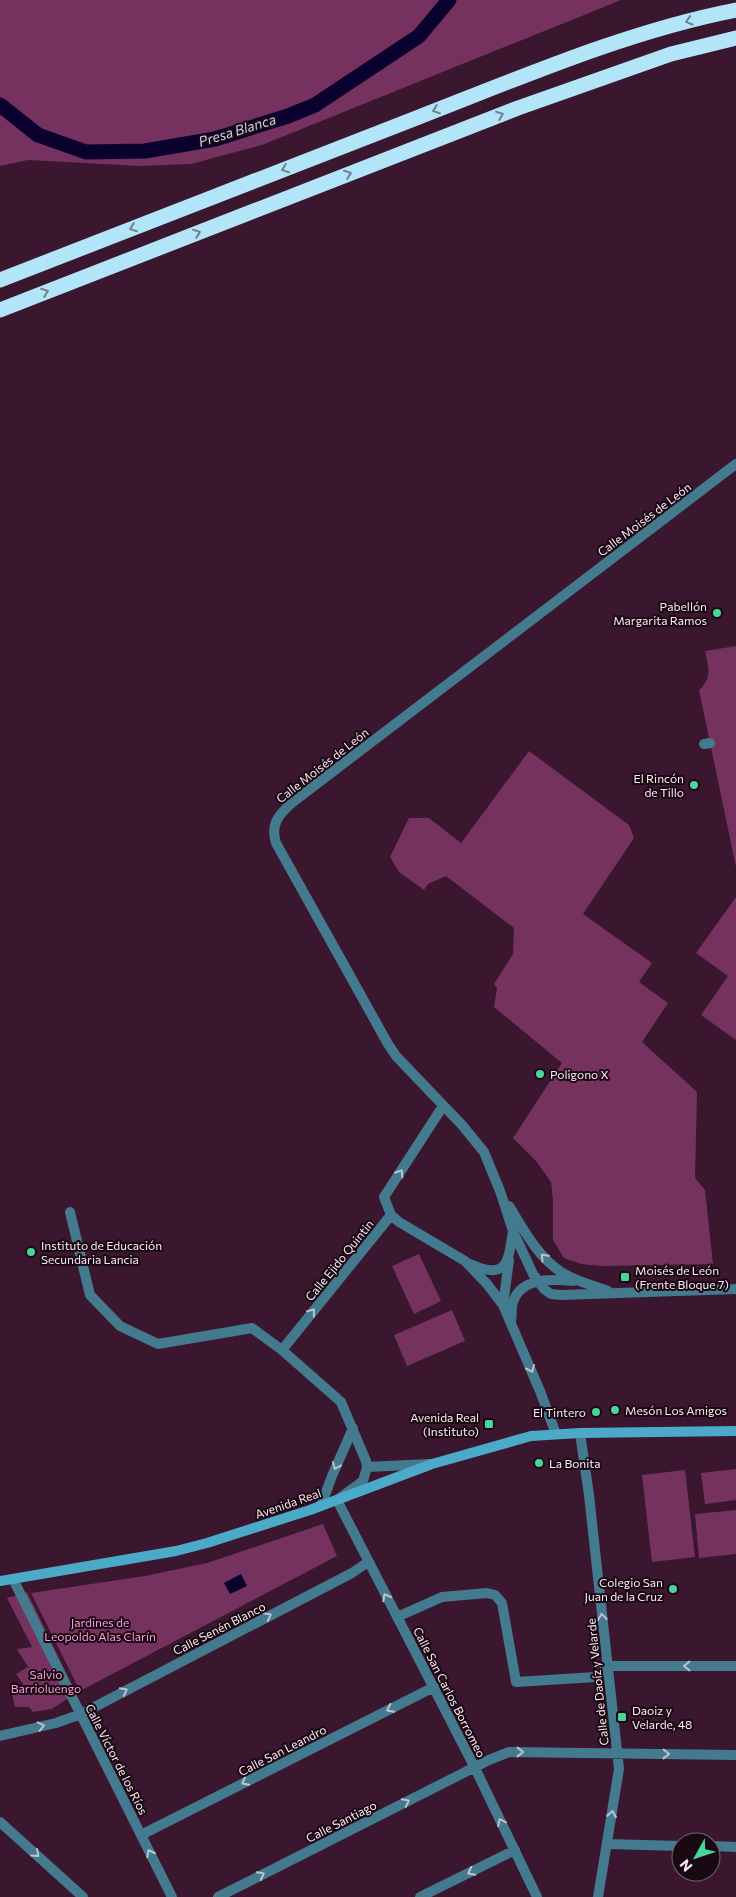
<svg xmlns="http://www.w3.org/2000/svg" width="736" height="1897" viewBox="0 0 736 1897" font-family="Commissioner,sans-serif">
<rect width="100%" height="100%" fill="#3b162f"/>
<path fill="#75325e" d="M0,0h621l-359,145 -71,19 -51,2 -112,-6 -28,6z
M736,646v221l-37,-177c14,-12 9,-24 6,-39z
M529,751l100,74 5,13 -51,76 69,49 -13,19 29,21 -26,39 55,50 -2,86 10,12 8,74 -111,2 -21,-2 -17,-6 -11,-18v-40l-2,-18 -15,-21 -23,-23 49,-75 -68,-56 3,-19 -3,-4 19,-30 1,-26 -68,-52 -18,8 -4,6 -25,-18 -9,-15 19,-39h20l32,25z
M736,897v143l-35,-25 27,-39 -32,-23z
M419,1254l22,47 -27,13 -22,-48z
M452,1310l13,31 -58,25 -13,-31z
M736,1469v31l-31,4 -4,-31z
M685,1470l10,87 -43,5 -10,-87z
M736,1510v44l-37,4 -4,-44z
M323,1524l14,32 -257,135 -49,-98 114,-17 62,-13z
M27,1592l49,101 -24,16 -19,3 -4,-5h-14l-3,-14 16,-2 -12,-17 12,-7 -11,-18 15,-2 -25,-49z"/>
<path fill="#0b012f" d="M241,1574l6,12 -17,8 -6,-11z"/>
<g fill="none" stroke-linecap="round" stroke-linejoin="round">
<path stroke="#0b012f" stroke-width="15" d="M0,105l38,30 48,17 59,-1 70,-12 73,-23 27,-11 104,-69 30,-36"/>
<path stroke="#437a8d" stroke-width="10" d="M736,464l-443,338c-14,12 -23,22 -17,41l112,201 8,12 66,69 22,27 16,39 13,40 20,43 11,15 7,5 10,1 175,-6
M704,744l6,-1
M443,1106l-59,91 7,18 8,7 66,39 22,23 16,21 37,86 16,43
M509,1206c15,24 28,50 52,66 14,9 31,13 47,19
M70,1212l20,83 30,31 38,18 94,-16 30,22 59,52 25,59 1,6 -4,14 -26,19 138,268 62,129
M470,1264c38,17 38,-2 43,-33
M503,1305l6,-45
M511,1322c1,-6 0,-14 2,-20 8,-25 40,-23 61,-21
M282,1350l109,-135
M580,1433l9,62 30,274 -21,128
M367,1467l62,-3
M321,1506l11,-30 21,-48
M13,1579l159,318
M397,1617l45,-20 45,-4 8,2 7,8 14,79 79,-5 13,-11h128
M0,1736l56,-13 25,-9 271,-141 16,-11
M0,1822l83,75
M141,1835l293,-148
M607,1844l74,2
M711,1846l25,1
M218,1897l271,-137 20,-8 227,3
M420,1897l95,-47"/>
<path stroke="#4caac9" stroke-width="10" d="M0,1581l176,-30 31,-8 103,-33 122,-46 99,-28 49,-3 156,-2"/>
<path stroke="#b3e5f8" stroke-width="15" d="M0,280c140,-54 279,-109 419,-163 103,-40 209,-86 317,-107
M0,310l518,-202 153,-54 65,-16"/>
</g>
<defs><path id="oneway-chevron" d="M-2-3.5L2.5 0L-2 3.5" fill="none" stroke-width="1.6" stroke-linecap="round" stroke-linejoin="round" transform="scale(1.25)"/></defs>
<g stroke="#6e8291">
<use href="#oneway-chevron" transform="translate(689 21) rotate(164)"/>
<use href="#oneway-chevron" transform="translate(436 110) rotate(159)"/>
<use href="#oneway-chevron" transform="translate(500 115) rotate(-21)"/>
<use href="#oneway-chevron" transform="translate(285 169) rotate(159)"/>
<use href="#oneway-chevron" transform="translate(348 174) rotate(-21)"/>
<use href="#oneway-chevron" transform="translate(133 228) rotate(159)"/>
<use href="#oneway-chevron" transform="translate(197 233) rotate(-21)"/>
<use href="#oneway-chevron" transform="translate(45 292) rotate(-21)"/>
</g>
<g stroke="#bdc2d1">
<use href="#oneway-chevron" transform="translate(400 1173) rotate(-57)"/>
<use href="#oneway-chevron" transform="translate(544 1257) rotate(-134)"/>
<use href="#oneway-chevron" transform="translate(312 1312) rotate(-51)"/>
<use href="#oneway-chevron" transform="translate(531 1369) rotate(66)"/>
<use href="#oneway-chevron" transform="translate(336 1466) rotate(114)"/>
<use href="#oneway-chevron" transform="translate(386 1597) rotate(-118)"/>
<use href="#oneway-chevron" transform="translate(268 1616) rotate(-27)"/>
<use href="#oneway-chevron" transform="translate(602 1617) rotate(-96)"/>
<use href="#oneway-chevron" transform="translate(687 1666) rotate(-180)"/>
<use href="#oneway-chevron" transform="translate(124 1691) rotate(-27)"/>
<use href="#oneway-chevron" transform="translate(390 1709) rotate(153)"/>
<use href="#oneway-chevron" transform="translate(41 1726) rotate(-13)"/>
<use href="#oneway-chevron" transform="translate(520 1752)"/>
<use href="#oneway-chevron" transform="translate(666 1754) rotate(1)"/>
<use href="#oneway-chevron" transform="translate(245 1782) rotate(153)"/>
<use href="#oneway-chevron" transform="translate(406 1802) rotate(-27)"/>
<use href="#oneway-chevron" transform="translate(612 1814) rotate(-81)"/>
<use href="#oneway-chevron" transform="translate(501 1822) rotate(-116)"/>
<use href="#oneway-chevron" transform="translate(150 1853) rotate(-117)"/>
<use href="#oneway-chevron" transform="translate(36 1854) rotate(42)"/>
<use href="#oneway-chevron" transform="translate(471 1872) rotate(153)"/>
<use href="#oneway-chevron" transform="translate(261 1875) rotate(-27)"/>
</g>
<g fill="#4ad49c" stroke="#190913" stroke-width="2">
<circle cx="717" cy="613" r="5"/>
<circle cx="694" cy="785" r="5"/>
<circle cx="540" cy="1074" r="5"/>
<circle cx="31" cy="1252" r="5"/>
<rect x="620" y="1272" width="10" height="10" rx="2.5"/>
<circle cx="615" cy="1410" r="5"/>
<circle cx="596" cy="1412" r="5"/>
<rect x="484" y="1419" width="10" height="10" rx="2.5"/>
<circle cx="539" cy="1463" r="5"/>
<circle cx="673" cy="1589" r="5"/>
<rect x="617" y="1712" width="10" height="10" rx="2.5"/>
</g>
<g text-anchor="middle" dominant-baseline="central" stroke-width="4" stroke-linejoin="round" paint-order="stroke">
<g font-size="12" fill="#fee9f5" stroke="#190913">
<text transform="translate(644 519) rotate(-37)">Calle Moisés de León</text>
<text transform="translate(322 765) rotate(-38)">Calle Moisés de León</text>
<text transform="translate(339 1260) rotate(-51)">Calle Ejido Quintin</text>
<text transform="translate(288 1503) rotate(-19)">Avenida Real</text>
<text transform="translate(219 1628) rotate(-27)">Calle Senén Blanco</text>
<text transform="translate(597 1682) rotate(-96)">Calle de Daoíz y Velarde</text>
<text transform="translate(450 1692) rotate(63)">Calle San Carlos Borromeo</text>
<text transform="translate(282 1750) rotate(-27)">Calle San Leandro</text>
<text transform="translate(117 1759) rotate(63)">Calle Víctor de los Ríos</text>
<text transform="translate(341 1821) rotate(-27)">Calle Santiago</text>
</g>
<g font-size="12" fill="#fee9f5" stroke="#190913" text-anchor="start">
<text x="707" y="606" text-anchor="end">Pabellón<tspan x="707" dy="14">Margarita Ramos</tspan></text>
<text x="684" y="778" text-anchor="end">El Rincón<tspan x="684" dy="14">de Tillo</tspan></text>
<text x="550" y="1074">Poligono X</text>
<text x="41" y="1245">Instituto de Educación<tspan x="41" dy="14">Secundaria Lancia</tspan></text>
<text x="635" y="1270">Moisés de León<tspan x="635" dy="14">(Frente Bloque 7)</tspan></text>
<text x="625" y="1410">Mesón Los Amigos</text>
<text x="586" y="1412" text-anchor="end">El Tintero</text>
<text x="479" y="1417" text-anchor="end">Avenida Real<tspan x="479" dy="14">(Instituto)</tspan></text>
<text x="549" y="1463">La Bonita</text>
<text x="663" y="1582" text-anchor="end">Colegio San<tspan x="663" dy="14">Juan de la Cruz</tspan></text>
<text x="632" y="1710">Daoiz y<tspan x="632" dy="14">Velarde, 48</tspan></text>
</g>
<g font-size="12" fill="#fe9bd9" stroke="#190913">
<text x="100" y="1622">Jardines de<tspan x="100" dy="14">Leopoldo Alas Clarín</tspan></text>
<text x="46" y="1674">Salvio<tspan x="46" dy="14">Barrioluengo</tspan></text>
</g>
<g font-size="14" font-style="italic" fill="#ced0e9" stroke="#190913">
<text transform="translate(237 130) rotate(-17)">Presa Blanca</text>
</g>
</g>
<g transform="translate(696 1857) rotate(230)"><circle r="24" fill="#190913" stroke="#75636d"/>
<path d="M0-4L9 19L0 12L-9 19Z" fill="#4ad49c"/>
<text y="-8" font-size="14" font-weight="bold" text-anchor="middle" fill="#fee9f5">N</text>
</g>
</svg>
